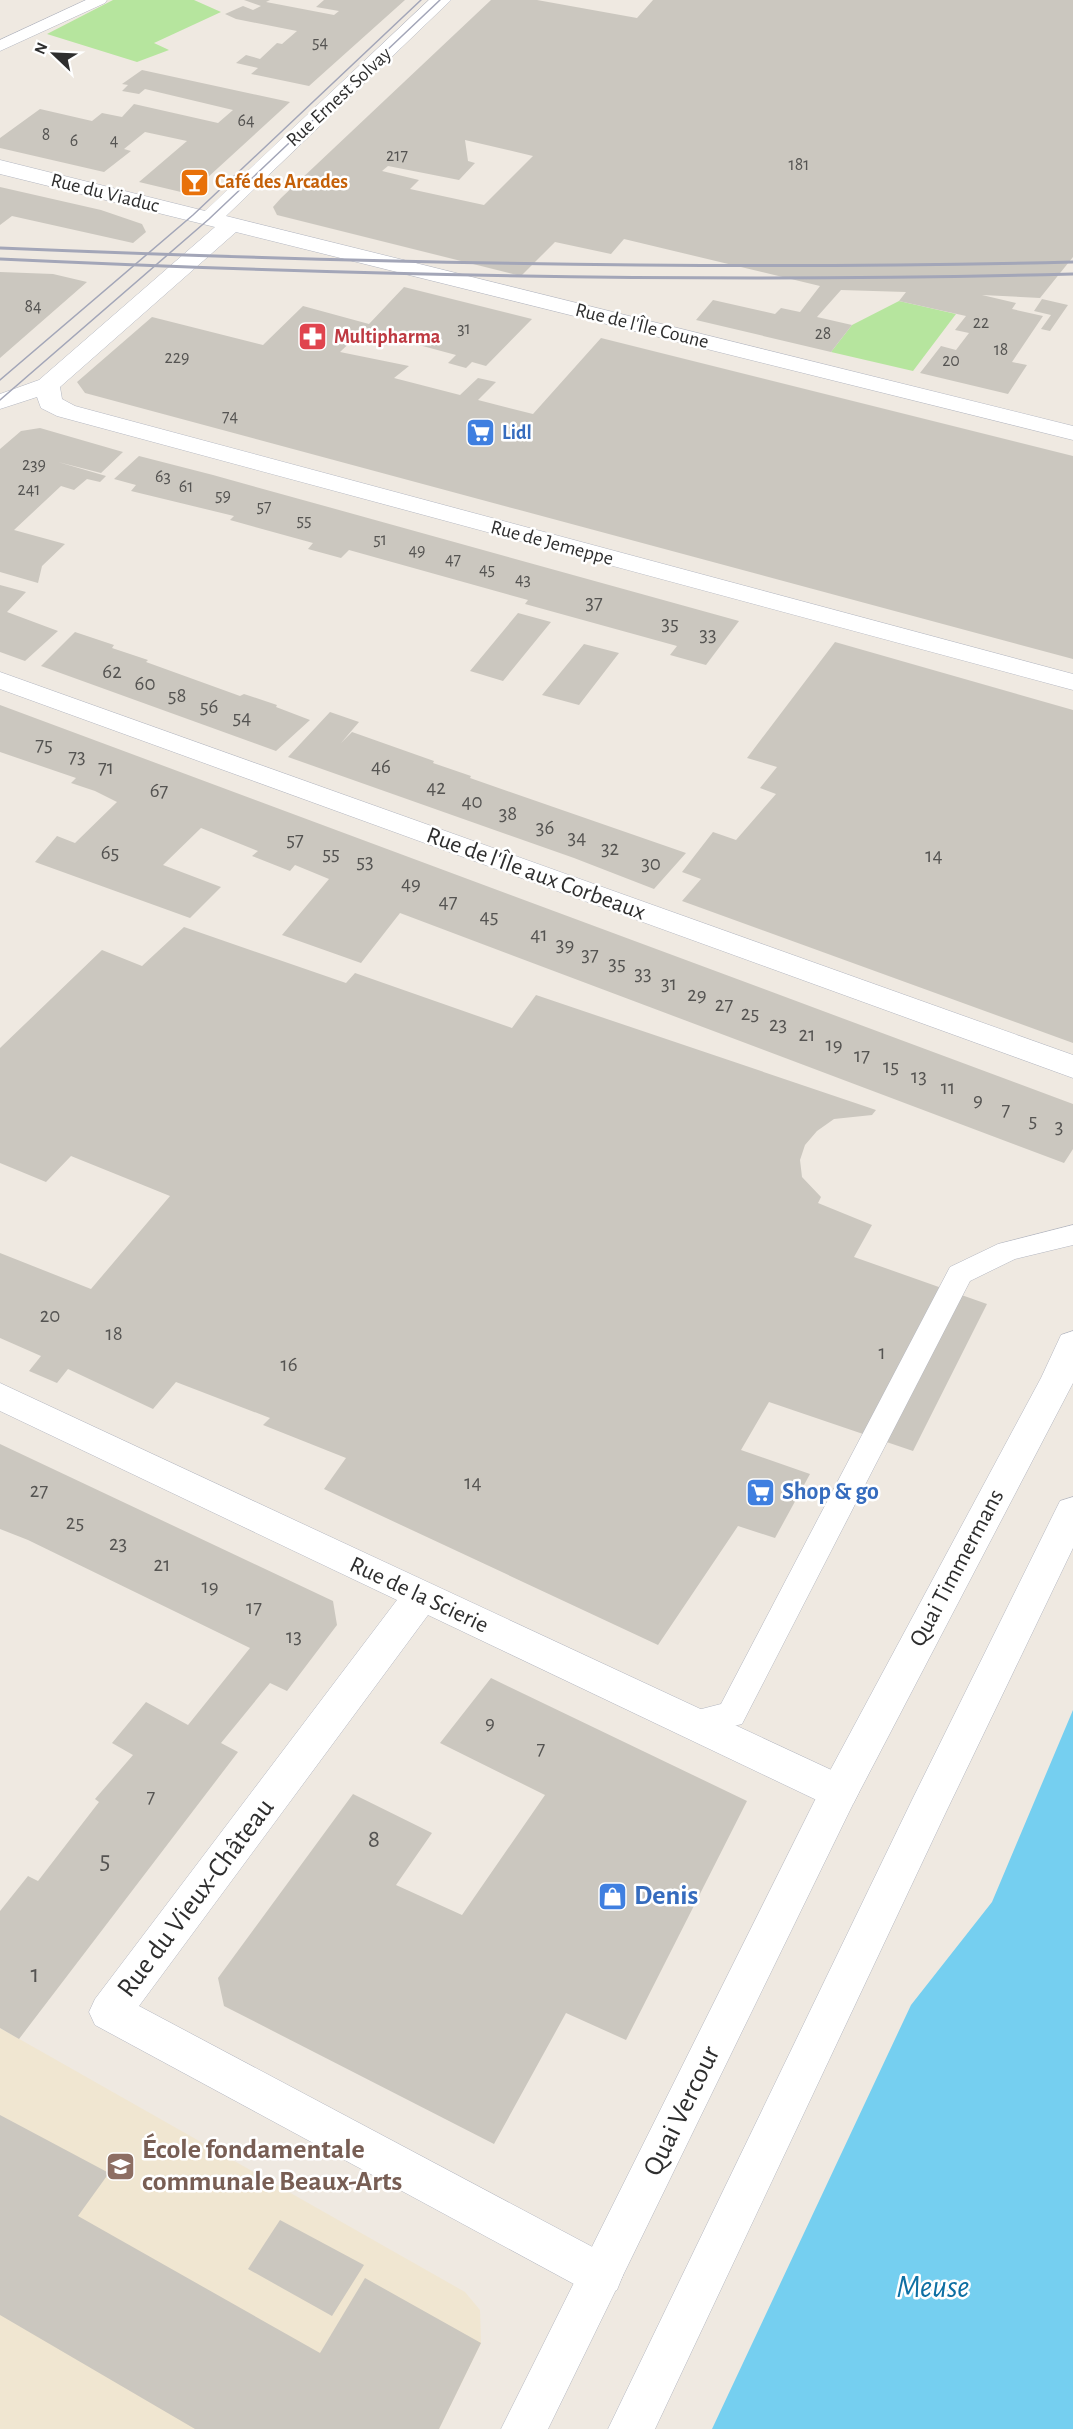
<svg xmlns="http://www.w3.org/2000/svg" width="1073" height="2429" viewBox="0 0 1073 2429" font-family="'Alegreya Sans',sans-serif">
<rect width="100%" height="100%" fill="#efe9e1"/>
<path fill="#f0e6d1" d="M0,2028l465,264 15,18 1,33 -42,86h-439z"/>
<path fill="#b6e59e" d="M113,0h81l27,12 -67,31 15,7 -32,12 -90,-28z
M899,301l57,13 -43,57 -82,-19 21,-27z"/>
<path fill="#75cff0" d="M1073,1710v719h-361l199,-424 81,-103z"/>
<path fill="#cbc7bf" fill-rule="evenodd" d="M244,0h26l-4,2 68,13 5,-4 -23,-4 8,-7h81l-96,86 -58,-12 7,-6 -22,-5 10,-8 14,4 17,-16 5,1 15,-13 -61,-12 -11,-5 18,-8 10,4 8,-4z
M491,0h46l100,18 16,-18h420v257l-33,41 -58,-3 34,8 -4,6 31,7 -31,46 15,3 -19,29 -88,-21 21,-27 15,4 13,-17 -14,-3 11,-14 -67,-15 7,-9 -65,-2 -24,27 35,8 -21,27 -135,-32 17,-20 62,14 6,-6 19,4 20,-26 -196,-47 -13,15 -56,-12 -34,34 -244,-61 -4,-8 8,-9zM465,140l68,16 -49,49 -74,-16 9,-9 -37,-9 6,-5 71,14 16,-17 -7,-2z
M142,70l148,32 -95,87 -14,3 -42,-10 48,-41 -42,-9 -21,17 7,2 -27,21 -104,-24v-10l40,-29 52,12 10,-8 20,4 12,-13 84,19 15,-13 -88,-21 -6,5 -17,-3 6,-6 -6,-1z
M0,187l101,23 41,14 4,8 -13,11 -121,-27 -12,9z
M0,272l53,2 34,8 -87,76z
M404,287l128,32 -46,47 -14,-4 -6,6 -18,-5 8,-8 -93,-25 -23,22 69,14 -15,12 66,17 18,-17 18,4 -18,18 55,14 68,-76 472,118v203l-988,-266 -8,-11 75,-65 111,28 40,-39 66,18z
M1042,299l26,6 -18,26 -9,-2 10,-14 -17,-4z
M40,428l83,24 -22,21 -43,-11 48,14 -6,6 -13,-3 -13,11 -13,-4 -47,44 51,14 -23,22 -4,17 -38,-11v-123l21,-18z
M139,456l74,19 526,146 -33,44 -36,-10 7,-9 -152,-42 3,-4 -179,-50 -8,8 -33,-9 5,-6 -83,-23 4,-4 -103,-25 5,-6 -22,-6z
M0,585l26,7 -19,20 51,19 -33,30 -25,-9z
M518,613l33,9 -48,59 -33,-10z
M75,632l39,13 -2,3 36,12 -2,2 94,34 4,-2 33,11 -1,2 34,13 -34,31 -235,-85z
M835,642l238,68v333l-391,-142 19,-22 -19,-7 31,-40 23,8 40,-46 -16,-6 17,-21 -30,-9z
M584,644l35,9 -40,52 -37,-10z
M0,705l1073,399v45l-9,14 -664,-250 -39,50 -79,-28 47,-56 -34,-14 -5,6 -38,-15 6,-5 -57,-23 -38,37 58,22 -31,31 -155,-56 22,-26 18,7 42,-41 -22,-11 -24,-8 5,-5 -76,-26z
M330,712l29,10 -18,21 11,-11 82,29 -1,2 38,13 -1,2 216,75 -32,36 -80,-31 -286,-101z
M184,927l162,56 9,-10 157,55 24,-33 340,115 -4,5 -38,4 -17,12 -12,14 -5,15 2,17 19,20 -3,6 54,22 -18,32 133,47 -74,147 -144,-49 -28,48 69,24 -35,64 -37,-12 -80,119 -334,-156 22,-31 -83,-33 7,-7 -94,-36 -23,27 -85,-40 -11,14 -28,-12 12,-15 -41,-18v-85l91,36 79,-93 -99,-40 -25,26 -46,-19v-115l102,-98 40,16z
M0,1444l333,157 4,24 -50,66 -17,-8 -49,60 17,9 -219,287 -19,-11v-117l28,-35 10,5 61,-79 -4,-3 38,-44 -21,-12 34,-41 42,23 62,-77 -222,-108 -28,-11z
M491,1678l256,123 -121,239 -60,-27 -72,131 -270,-138 -6,-28 135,-184 79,39 -36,52 66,30 83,-120 -105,-52z
M0,2115l109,58 -31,43 242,137 45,-75 116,65 -42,86h-244l-195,-114z
M280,2220l84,45 -32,51 -84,-47z"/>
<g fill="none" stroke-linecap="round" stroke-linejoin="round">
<defs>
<path id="service" d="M86,0h21l-2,3 -105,48v-11z
M1073,1225v20l-58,14 -45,22 -228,443 -49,12 -11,-4 -5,-9 5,-9 39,-10 229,-437 48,-23z"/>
<path id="minor" d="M429,0h22l-225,216 847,210v14l-837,-208 -176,155 2,12 13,7 998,268v16l-1016,-274 -16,-8 -4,-11 -37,12v-15l39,-14 176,-153 -215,-53v-14l205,51z
M0,672l1073,383v23l-1073,-389z
M0,1383l853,397 6,12 -6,12 -14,5 -14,-5 -397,-189 -289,391 478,254 6,15 -6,15 -16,6 -16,-6 -490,-265 -6,-13 6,-13 302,-399 -397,-189z"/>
<path id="secondary" d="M1073,1331v52l-220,421 -305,625h-47l324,-649 216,-402 20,-43z
M1073,1497v51l-127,264 -291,617h-47l304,-629 143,-289 5,-10z"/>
</defs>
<use href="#service" stroke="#b4b7c1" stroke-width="1"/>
<use href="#minor" stroke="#b4b7c1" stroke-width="1"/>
<use href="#secondary" stroke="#b4b7c1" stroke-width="1"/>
<use href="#service" fill="#fff" fill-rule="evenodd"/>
<use href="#minor" fill="#fff" fill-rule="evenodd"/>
<use href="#secondary" fill="#fff" fill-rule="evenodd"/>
<path stroke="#a3a6b8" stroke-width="1.5" d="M0,380l193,-165 228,-215
M0,400l209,-181 231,-219"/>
<path stroke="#a3a6b8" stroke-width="3" d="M0,248c358,15 715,23 1073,14
M0,259c358,17 715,24 1073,15"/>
</g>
<defs>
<symbol id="bar-square" viewBox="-11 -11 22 22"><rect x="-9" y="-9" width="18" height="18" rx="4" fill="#e8710a" stroke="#fff"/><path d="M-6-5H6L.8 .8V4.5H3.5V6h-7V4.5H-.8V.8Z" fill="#fff"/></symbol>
<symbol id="pharmacy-square" viewBox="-11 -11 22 22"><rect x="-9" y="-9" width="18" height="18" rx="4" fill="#e0444e" stroke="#fff"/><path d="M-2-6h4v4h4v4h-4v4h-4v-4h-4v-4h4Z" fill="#fff"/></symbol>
<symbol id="supermarket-square" viewBox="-11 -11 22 22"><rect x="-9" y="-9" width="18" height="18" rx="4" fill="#3f7fe0" stroke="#fff"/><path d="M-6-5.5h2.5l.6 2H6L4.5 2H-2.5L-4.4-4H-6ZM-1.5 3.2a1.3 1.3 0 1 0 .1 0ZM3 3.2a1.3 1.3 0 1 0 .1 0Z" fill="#fff"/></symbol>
<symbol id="shop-square" viewBox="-11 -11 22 22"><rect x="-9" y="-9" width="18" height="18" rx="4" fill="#3f7fe0" stroke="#fff"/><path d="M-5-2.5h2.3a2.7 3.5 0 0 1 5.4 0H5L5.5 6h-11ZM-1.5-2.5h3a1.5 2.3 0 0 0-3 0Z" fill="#fff"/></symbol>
<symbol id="school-square" viewBox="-11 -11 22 22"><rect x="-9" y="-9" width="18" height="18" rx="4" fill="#8d6e63" stroke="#fff"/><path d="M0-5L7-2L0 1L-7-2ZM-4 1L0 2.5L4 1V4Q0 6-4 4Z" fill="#fff"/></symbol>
</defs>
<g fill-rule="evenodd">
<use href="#bar-square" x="178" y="166" width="33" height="33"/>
<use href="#pharmacy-square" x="296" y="320" width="33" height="33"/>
<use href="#supermarket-square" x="464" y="416" width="33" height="33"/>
<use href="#supermarket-square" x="744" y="1476" width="33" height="33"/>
<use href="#shop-square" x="596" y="1880" width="33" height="33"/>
<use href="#school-square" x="104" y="2150" width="33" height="33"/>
</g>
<g text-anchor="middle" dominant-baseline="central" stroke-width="5" stroke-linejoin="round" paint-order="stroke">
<g font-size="18" fill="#555452">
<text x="320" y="43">54</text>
<text x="246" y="121">64</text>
<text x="46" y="135">8</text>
<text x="74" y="141">6</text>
<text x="114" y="141">4</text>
<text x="397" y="156">217</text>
<text x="799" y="165">181</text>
<text x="33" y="307">84</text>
<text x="981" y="323">22</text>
<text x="464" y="329">31</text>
<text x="823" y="334">28</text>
<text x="1001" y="350">18</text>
<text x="177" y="358">229</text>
<text x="951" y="361">20</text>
<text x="230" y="417">74</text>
<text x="34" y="465">239</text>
<text x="163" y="477">63</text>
<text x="186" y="487">61</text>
<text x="29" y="490">241</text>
<text x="223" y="496">59</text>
<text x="264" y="507">57</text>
<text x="304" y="521">55</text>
<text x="380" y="540">51</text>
<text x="417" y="551">49</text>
<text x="453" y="560">47</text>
<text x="487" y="570">45</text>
<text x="523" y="580">43</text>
</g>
<g font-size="20" fill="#2e2e2e" stroke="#fff">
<text transform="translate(339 97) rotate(-43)">Rue Ernest Solvay</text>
<text transform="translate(105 193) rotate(14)">Rue du Viaduc</text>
<text transform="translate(642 326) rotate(14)">Rue de l'Île Coune</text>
<text transform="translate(552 543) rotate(15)">Rue de Jemeppe</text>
</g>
<g font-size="20" font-weight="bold" fill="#c56008" stroke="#fff" text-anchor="start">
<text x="215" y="182">Café des Arcades</text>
</g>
<g font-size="20" font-weight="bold" fill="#be3a42" stroke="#fff" text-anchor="start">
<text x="334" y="337">Multipharma</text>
</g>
<g font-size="20" font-weight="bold" fill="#366cbe" stroke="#fff" text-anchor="start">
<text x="502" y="433">Lidl</text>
</g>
<g font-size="21" fill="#555452">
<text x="594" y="602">37</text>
<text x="670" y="623">35</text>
<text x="708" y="634">33</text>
<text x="112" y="671">62</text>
<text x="145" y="683">60</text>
<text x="177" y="695">58</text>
<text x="209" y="706">56</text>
<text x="242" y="717">54</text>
<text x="44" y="744">75</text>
<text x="77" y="756">73</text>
<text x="381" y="766">46</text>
<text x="106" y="767">71</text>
<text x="436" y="787">42</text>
<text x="159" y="790">67</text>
<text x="472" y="801">40</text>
<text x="508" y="813">38</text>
<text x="545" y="827">36</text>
<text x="577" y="837">34</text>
<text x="295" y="839">57</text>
<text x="610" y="848">32</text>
<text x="110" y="852">65</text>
<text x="331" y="853">55</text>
<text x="934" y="855">14</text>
<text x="365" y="861">53</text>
<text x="651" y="863">30</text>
<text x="411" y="883">49</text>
<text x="448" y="901">47</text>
<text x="489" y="916">45</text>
<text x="539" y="934">41</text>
<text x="565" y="944">39</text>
<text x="590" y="954">37</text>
<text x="617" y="963">35</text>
<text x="643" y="973">33</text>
<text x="669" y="983">31</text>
<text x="697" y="994">29</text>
<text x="724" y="1004">27</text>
<text x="750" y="1013">25</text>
<text x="778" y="1024">23</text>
<text x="807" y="1034">21</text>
<text x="834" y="1044">19</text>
<text x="862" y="1055">17</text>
<text x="891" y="1066">15</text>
<text x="919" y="1076">13</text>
<text x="948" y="1087">11</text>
<text x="978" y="1099">9</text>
<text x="1006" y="1109">7</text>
<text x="1033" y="1120">5</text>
<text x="1059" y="1126">3</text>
<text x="50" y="1315">20</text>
<text x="114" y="1333">18</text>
<text x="882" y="1352">1</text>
<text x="289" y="1364">16</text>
<text x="473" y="1482">14</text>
<text x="39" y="1490">27</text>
<text x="75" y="1522">25</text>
<text x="118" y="1543">23</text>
<text x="162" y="1564">21</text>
<text x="210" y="1586">19</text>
<text x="254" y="1607">17</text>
<text x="294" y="1636">13</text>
<text x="490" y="1722">9</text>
<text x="541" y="1748">7</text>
<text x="151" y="1796">7</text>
</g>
<g font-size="24" fill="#2e2e2e" stroke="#fff">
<text transform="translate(536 874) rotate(20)">Rue de l'Île aux Corbeaux</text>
<text transform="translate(957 1568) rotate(-62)">Quai Timmermans</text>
<text transform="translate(419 1595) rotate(25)">Rue de la Scierie</text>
</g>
<g font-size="24" font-weight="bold" fill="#366cbe" stroke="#fff" text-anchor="start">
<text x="782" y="1492">Shop &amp; go</text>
</g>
<g font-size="26" fill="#555452">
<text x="374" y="1839">8</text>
<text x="105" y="1860">5</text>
<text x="35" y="1974">1</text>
</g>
<g font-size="28" font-weight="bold" fill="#366cbe" stroke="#fff" text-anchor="start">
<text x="634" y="1896">Denis</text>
</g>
<g font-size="28" fill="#2e2e2e" stroke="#fff">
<text transform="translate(196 1898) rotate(-53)">Rue du Vieux-Château</text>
<text transform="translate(682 2111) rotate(-64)">Quai Vercour</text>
</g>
<g font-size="28" font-weight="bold" fill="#785e54" stroke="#fff" text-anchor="start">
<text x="142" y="2150">École fondamentale<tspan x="142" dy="32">communale Beaux-Arts</tspan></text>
</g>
<g font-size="32" font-style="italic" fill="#0d6fa3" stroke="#fff">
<text x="933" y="2287">Meuse</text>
</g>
</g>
<g transform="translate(54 54) rotate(293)" stroke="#ffffff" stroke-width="4.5" paint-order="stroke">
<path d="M0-4.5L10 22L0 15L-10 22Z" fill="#2e2e2e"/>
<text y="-9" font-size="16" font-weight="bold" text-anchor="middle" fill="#2e2e2e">N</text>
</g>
</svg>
